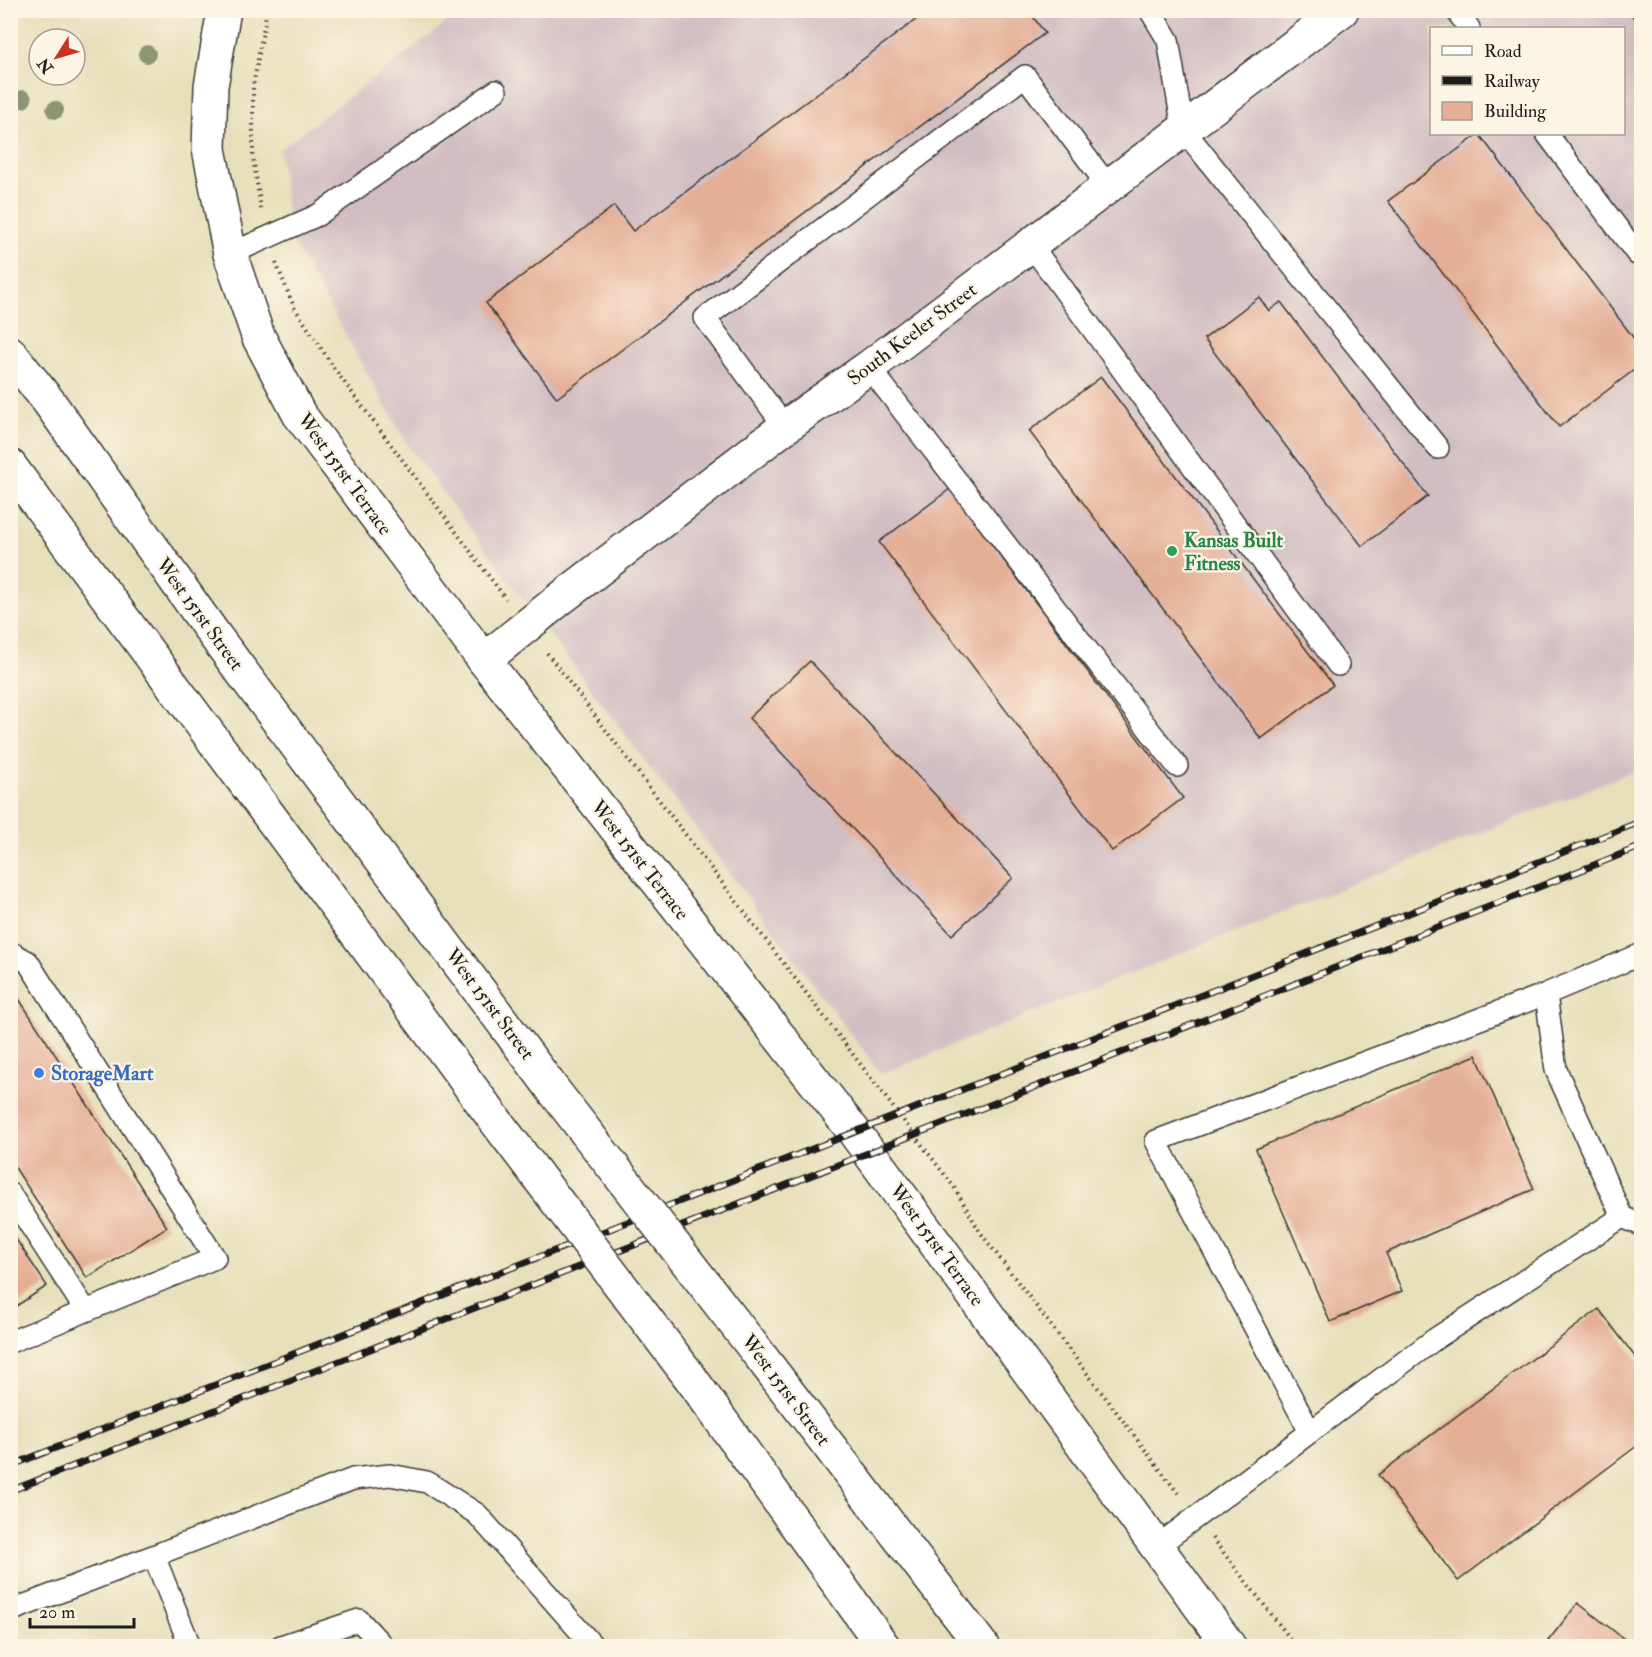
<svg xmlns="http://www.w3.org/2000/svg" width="1652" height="1657" viewBox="0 0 1652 1657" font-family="'IM FELL Double Pica',serif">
<rect width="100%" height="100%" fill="#fcf5e5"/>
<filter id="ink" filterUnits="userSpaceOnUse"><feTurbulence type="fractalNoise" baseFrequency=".0167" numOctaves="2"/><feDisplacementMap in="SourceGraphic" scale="12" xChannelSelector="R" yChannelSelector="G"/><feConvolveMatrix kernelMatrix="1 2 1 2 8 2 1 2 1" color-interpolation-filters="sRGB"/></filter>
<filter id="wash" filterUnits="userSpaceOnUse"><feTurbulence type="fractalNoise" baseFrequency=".008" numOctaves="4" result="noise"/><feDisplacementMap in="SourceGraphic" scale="24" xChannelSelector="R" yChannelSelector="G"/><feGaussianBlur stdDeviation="1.35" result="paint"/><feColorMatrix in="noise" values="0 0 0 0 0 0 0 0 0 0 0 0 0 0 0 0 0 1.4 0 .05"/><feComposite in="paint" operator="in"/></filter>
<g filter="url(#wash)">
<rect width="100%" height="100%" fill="#e7dfba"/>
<path fill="#d2bec2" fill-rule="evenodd" d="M462,11h1179v757l-760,306 -471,-625 -120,-212 -11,-87zM1432,28h192v106h-192z"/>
<g id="blocks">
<path fill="#e5af97" d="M929,10h99l17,23 -488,365 -71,-95 128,-97 19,25z
M1628,10h14v19z
M1479,134l163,215v15l-83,63 -171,-226z
M1259,297l10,14 12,-9 147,194 -66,50 -158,-207z
M1101,377l232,308 -72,54 -232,-308z
M950,489l233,309 -71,53 -233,-309z
M810,661l203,217 -61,57 -203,-217z
M10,985l157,242 -80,51 -77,-118z
M1476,1055l58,134 -148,64 16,38 -72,31 -74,-173z
M10,1230l37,56 -37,24z
M1599,1309l43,57v76l-184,139 -80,-106z
M1578,1603l55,43h-79l-6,-5z"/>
</g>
</g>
<g filter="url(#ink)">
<use href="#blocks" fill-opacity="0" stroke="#3a3934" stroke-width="1.5"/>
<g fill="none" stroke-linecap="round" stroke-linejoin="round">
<defs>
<path id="service" d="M1150,10l18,30 15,89 255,319
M1456,10l13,18
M1547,134l90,120
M1031,245l307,420
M230,254l88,-39 178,-124
M869,367l308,399
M785,427l-80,-109 320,-242 83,110
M10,952l18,10 187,296 -205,84
M1642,954l-96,40 10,76 66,147 20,8
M10,1194l76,117
M1310,1432l-154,-291 390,-147
M1156,1547l279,-208 187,-122
M154,1556l36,90
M10,1611l343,-132 37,-4 37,7 50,32 116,132
M281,1646l78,-26 24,26"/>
<path id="minor" d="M484,660l76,-61 225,-172 84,-60 473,-357"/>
<path id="tertiary" d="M224,10l-13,76 -2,63 21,105 28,82 41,78 185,246 371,473 374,513"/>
<path id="primary" d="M10,353l39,49 166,234 339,455
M10,466l485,654
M758,1353l224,293
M690,1377l193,269"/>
</defs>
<use href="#service" stroke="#3a3934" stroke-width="24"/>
<use href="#minor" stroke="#3a3934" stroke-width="36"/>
<use href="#tertiary" stroke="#3a3934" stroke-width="36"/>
<use href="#primary" stroke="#3a3934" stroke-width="36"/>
<path stroke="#3a3934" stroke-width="4" stroke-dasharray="1.5 4.5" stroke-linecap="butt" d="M261,209l-8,-52v-71l14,-76
M276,263l18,44 42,64 170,228
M547,653l407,534 26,45 200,264
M1212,1538l84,108"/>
<use href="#service" stroke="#fff" stroke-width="21"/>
<use href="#minor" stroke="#fff" stroke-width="33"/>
<use href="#tertiary" stroke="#fff" stroke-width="33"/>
<use href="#primary" stroke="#fff" stroke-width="33"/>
<defs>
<path id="rail" d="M10,1466l1632,-645
M10,1491l1010,-398 622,-247"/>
</defs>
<use href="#rail" stroke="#1c1c1c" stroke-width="7"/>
<use href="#rail" stroke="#fcf5e5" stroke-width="4.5" stroke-dasharray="14" stroke-linecap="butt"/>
<defs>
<path id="primary-bridge" d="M554,1091l204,262
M495,1120l195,257"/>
</defs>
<use href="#primary-bridge" stroke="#3a3934" stroke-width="36" stroke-linecap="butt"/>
<use href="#primary-bridge" stroke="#fff" stroke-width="33"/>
</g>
<g fill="#8e9575">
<circle cx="147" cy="54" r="9"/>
<circle cx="23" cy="99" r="9"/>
<circle cx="55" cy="110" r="9"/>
</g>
</g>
<circle fill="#2e9e5b" stroke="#fcf5e5" stroke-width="2" cx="1172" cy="551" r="6"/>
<circle fill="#3f7fe0" stroke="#fcf5e5" stroke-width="2" cx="39" cy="1073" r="6"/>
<g text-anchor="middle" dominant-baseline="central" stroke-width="4.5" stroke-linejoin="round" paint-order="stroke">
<g font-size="20" fill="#1c1c1c" stroke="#fcf5e5">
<text transform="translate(912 334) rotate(-37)">South Keeler Street</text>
<text transform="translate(345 474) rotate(54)">West 151st Terrace</text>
<text transform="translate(200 614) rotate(54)">West 151st Street</text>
<text transform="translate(640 860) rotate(52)">West 151st Terrace</text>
<text transform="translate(490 1004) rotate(53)">West 151st Street</text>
<text transform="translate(937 1245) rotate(54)">West 151st Terrace</text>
<text transform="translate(786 1390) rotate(53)">West 151st Street</text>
</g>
<g font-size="20" font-weight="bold" fill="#27864d" stroke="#fcf5e5" text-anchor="start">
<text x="1184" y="540">Kansas Built<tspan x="1184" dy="23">Fitness</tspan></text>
</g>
<g font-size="20" font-weight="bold" fill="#366cbe" stroke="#fcf5e5" text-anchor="start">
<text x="51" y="1073">StorageMart</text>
</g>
</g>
<rect width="1652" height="1657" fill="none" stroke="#fcf5e5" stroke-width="36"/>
<rect x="1430" y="27" width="195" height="108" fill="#fcf5e5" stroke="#a29e95" stroke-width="1.5"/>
<rect x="1442" y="46" width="30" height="9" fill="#ffffff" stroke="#a29e95" stroke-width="1.5"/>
<text x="1484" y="57" font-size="18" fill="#1c1c1c">Road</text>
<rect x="1442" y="76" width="30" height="9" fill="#1c1c1c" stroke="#a29e95" stroke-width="1.5"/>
<text x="1484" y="87" font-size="18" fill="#1c1c1c">Railway</text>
<rect x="1442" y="102" width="30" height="18" fill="#e5af97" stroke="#a29e95" stroke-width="1.5"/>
<text x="1484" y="117" font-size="18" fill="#1c1c1c">Building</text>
<g transform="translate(57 57) rotate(233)"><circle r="28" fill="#fcf5e5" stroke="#a29e95" stroke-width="1.5"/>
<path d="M0-4.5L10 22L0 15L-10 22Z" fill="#c8321e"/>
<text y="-9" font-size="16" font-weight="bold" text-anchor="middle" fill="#1c1c1c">N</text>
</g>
<path d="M30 1618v9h104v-9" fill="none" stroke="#1c1c1c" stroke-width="3"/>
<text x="39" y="1618" font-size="18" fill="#1c1c1c" stroke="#fcf5e5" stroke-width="4.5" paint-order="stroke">20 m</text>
</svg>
